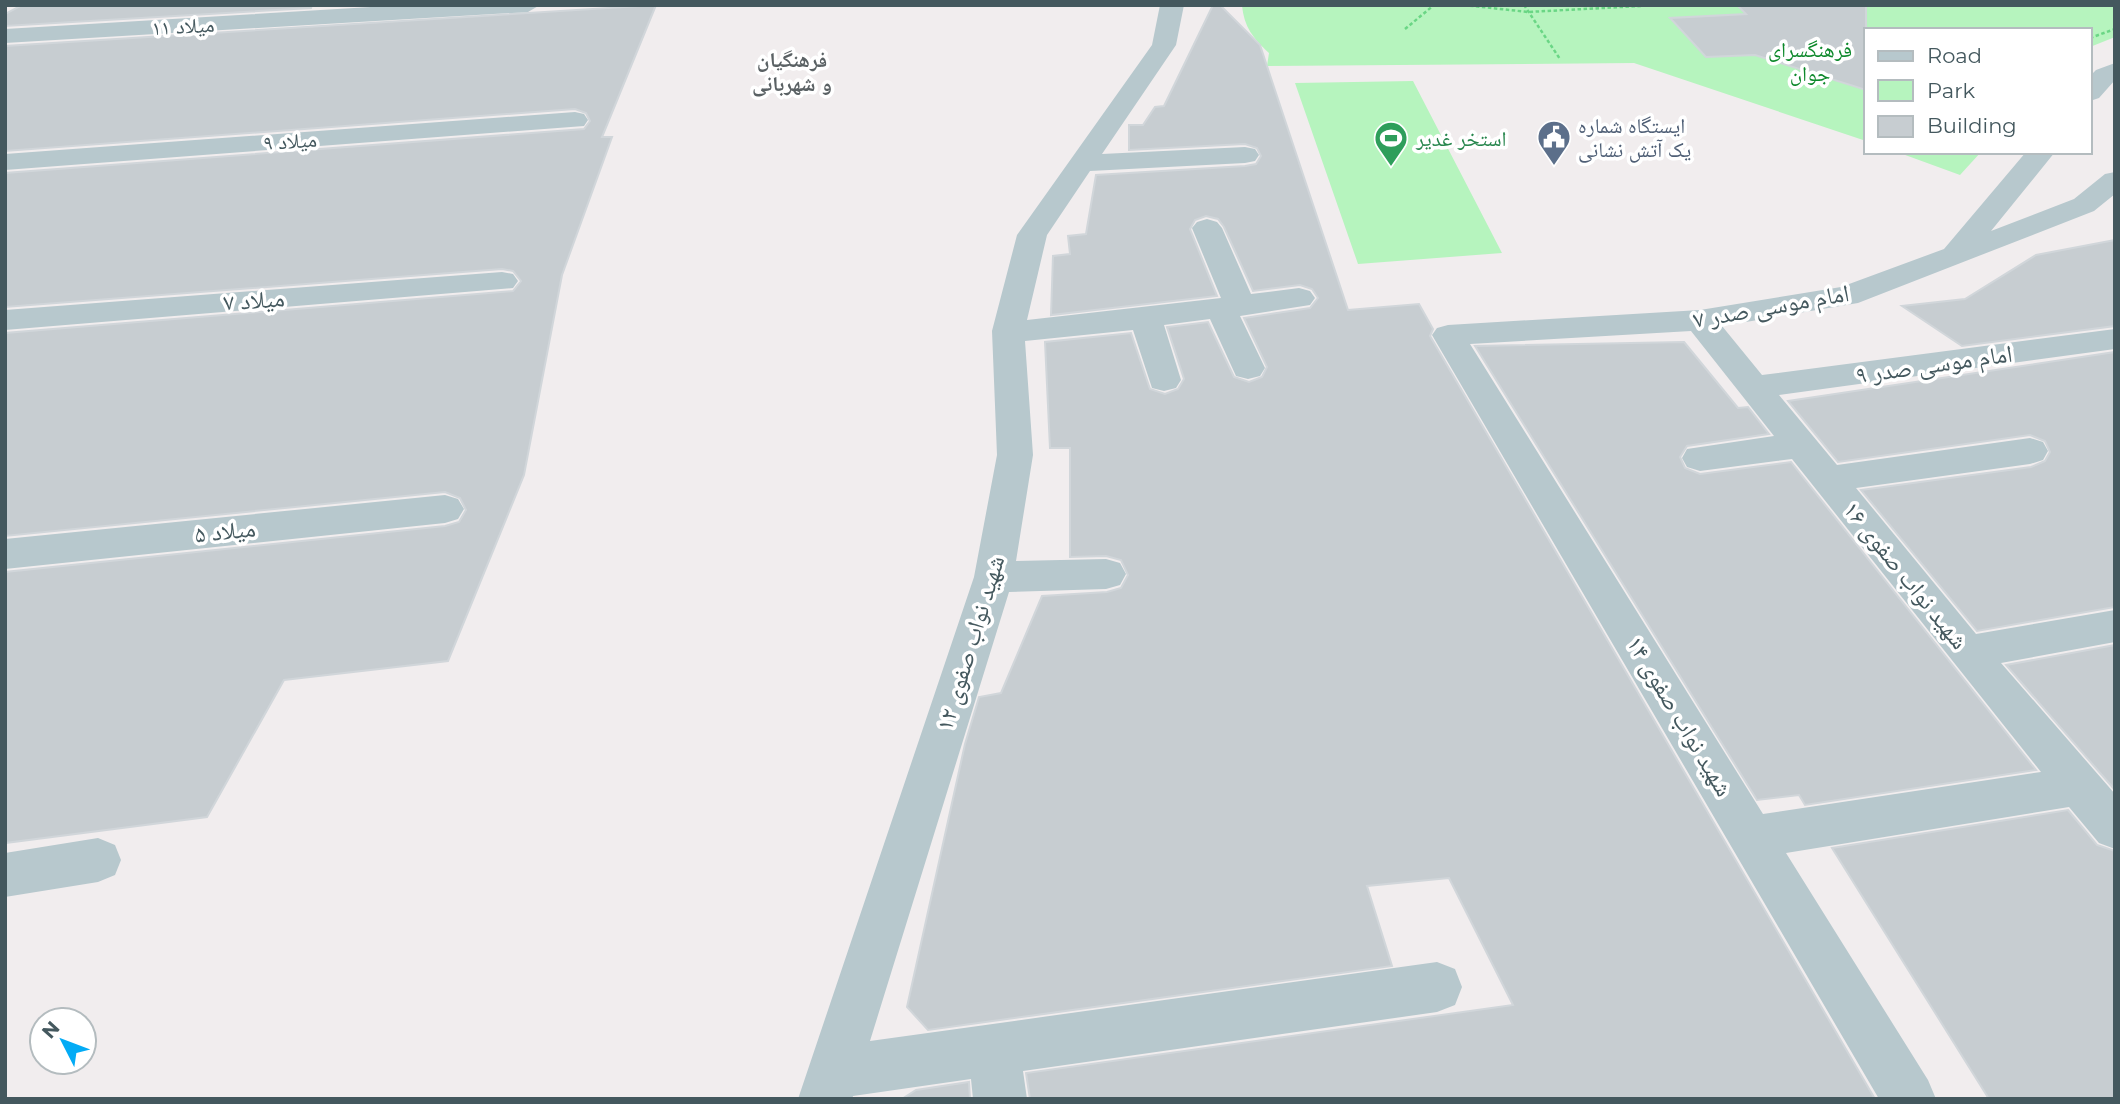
<svg xmlns="http://www.w3.org/2000/svg" width="2120" height="1104" viewBox="0 0 2120 1104" font-family="Montserrat,'Noto Naskh Arabic',sans-serif">
<rect width="100%" height="100%" fill="#f1edee"/>
<path fill="#b6f4be" d="M1242,5h873v32l-25,10v-17h-224v111l-232,-78 -367,3 2,-13c-16,-15 -25,-26 -27,-48z
M1413,81l89,172 -144,11 -63,-181z
M1897,152h84l-21,23z"/>
<path fill="#c7cdd1" stroke="#d1d6da" stroke-width="2" d="M22,5h290l-1,3 -306,18v-12z
M656,5l-54,132h10l-50,138 -38,200 -76,186 -164,19 -77,137 -202,26v-271l440,-46 14,-4 7,-12 -6,-12 -15,-6 -440,44v-203l508,-42 8,-10 -8,-10 -11,-2 -497,38v-134l579,-44 6,-8 -4,-8 -11,-4 -570,42v-105z
M1213,5h7l40,40 88,265 71,-6 14,25 -3,7 445,763h-845l-4,-26 487,-68 -64,-127 -82,8 25,80 -464,64 -21,-23 58,-263 14,-47 22,-4 41,-97 65,-4 14,-4 7,-13 -7,-15 -15,-4 -36,1v-109h-20l-5,-106 86,-9 19,56 15,5 13,-5 6,-10 -17,-52 41,-5 26,55 15,5 13,-5 5,-10 -23,-49 66,-10 8,-10 -6,-9 -12,-4 -47,6 -29,-64 -6,-8 -12,-3 -11,4 -5,9 27,67 -166,19 2,-59 17,-2 -2,-18 18,-2 10,-59 149,-9 11,-2 5,-8 -4,-8 -12,-4 -116,6v-25h14l12,-18 9,-1z
M1737,5h129v85l-111,-35 -49,2 -36,-39 76,-4z
M2115,240v86l-153,20 -60,-40 63,-7 71,-44z
M1684,342l54,66 10,-1 21,27 -82,12 -7,11 5,11 15,6 91,-12 245,308 -231,35 -6,-10 -42,5 -282,-454z
M2115,352v255l-138,24 -116,-141 170,-23 14,-6 5,-9 -5,-11 -15,-6 -192,27 -50,-61z
M2115,645v145l-109,-125z
M2068,810l29,35 18,6v248h-126l-157,-251z
M969,1082l1,17h-68l14,-9z"/>
<g fill="none" stroke-linecap="round" stroke-linejoin="round">
<path stroke="#6ad685" stroke-width="2.5" stroke-dasharray="3.5 2.5" stroke-linecap="butt" d="M1464,5l64,7 131,-7
M1524,5l36,54
M1405,29l29,-24
M2090,38l25,-9"/>
<path fill="#b7c8cd" fill-rule="evenodd" d="M404,5h136l-12,7 -523,31v-14z
M1160,5h24l-8,40 -74,109 143,-7 10,2 4,6 -4,6 -10,2 -155,8 -43,64 -20,85 194,-22 -29,-70 5,-6 10,-3 10,3 5,6 29,66 48,-6 11,3 5,7 -5,7 -70,11 25,52 -5,8 -12,3 -12,-3 -26,-57 -46,6 17,55 -5,8 -12,3 -12,-3 -19,-58 -108,11 8,114 -17,106 90,-2 14,4 6,11 -6,11 -14,4 -97,3 -139,449 567,-79 18,7 7,18 -7,18 -18,7 -414,59 4,28h-54l-2,-20 -118,17 -1,3h-54l176,-522 23,-122 -5,-124 25,-96 135,-190z
M2115,63v17l-16,18 -9,3v-25l6,-6z
M575,112l9,2 4,6 -4,6 -579,44v-16z
M2026,152h29l-64,79 83,-32 31,-25 10,-2v22l-21,17 -236,92 -136,23 40,49 353,-46v20l-336,46 58,70 193,-27 13,4 5,9 -5,9 -13,4 -174,24 120,146 139,-24v32l-114,21 114,131v55l-16,-6 -30,-36 -283,46 142,227 8,19h-57l-447,-764 5,-7 11,-3 252,-15 141,-23 103,-38zM1691,331l83,105 -87,13 -5,9 5,9 13,4 92,-12 249,313 -278,42 -293,-470z
M502,272l11,2 5,7 -5,7 -508,42v-20z
M445,495l13,4 6,10 -6,10 -13,4 -440,46v-30z
M98,838l17,7 6,15 -6,15 -17,7 -93,15v-44z"/>
</g>
<defs>
<symbol id="civic-pin" viewBox="-11 -11 22 30"><path d="M0 17L-7.5 6A9.5 9.5 0 1 1 7.5 6Z" fill="#5c6f8a" stroke="#fff"/><path d="M-.6-6.5H3V-4.5H.6V-3L4-1V1h2V6H-6V1h2V-1L-.6-3ZM-1.2 2.5V6h2.4V2.5Z" fill="#fff"/></symbol>
<symbol id="stadium-pin" viewBox="-11 -11 22 30"><path d="M0 17L-7.5 6A9.5 9.5 0 1 1 7.5 6Z" fill="#2e9e5b" stroke="#fff"/><path d="M0-5a6.5 5 0 1 0 0 10a6.5 5 0 1 0 0-10ZM-3.5-1.8h7v3.6h-7Z" fill="#fff"/></symbol>
</defs>
<g fill-rule="evenodd">
<use href="#civic-pin" x="1535" y="118" width="38" height="52"/>
<use href="#stadium-pin" x="1372" y="119" width="38" height="52"/>
</g>
<g text-anchor="middle" dominant-baseline="central" stroke-width="7" stroke-linejoin="round" paint-order="stroke">
<g font-size="21" fill="#44585e" stroke="#fff">
<text transform="translate(183 26) rotate(-3)">میلاد ۱۱</text>
<text transform="translate(290 141) rotate(-4)">میلاد ۹</text>
</g>
<g font-size="21" fill="#0c882a" stroke="#fff">
<text x="1810" y="49">فرهنگسرای<tspan x="1810" dy="24">جوان</tspan></text>
</g>
<g font-size="21" font-weight="bold" fill="#5a6164" stroke="#fff">
<text x="792" y="59">فرهنگیان<tspan x="792" dy="24">و شهربانی</tspan></text>
</g>
<g font-size="21" fill="#4e5e75" stroke="#fff" text-anchor="start">
<text x="1578" y="125">ایستگاه شماره<tspan x="1578" dy="24">یک آتش نشانی</tspan></text>
</g>
<g font-size="21" fill="#27864d" stroke="#fff" text-anchor="start">
<text x="1416" y="138">استخر غدیر</text>
</g>
<g font-size="24" fill="#44585e" stroke="#fff">
<text transform="translate(254 300) rotate(-4)">میلاد ۷</text>
<text transform="translate(1771 306) rotate(-10)">امام موسی صدر ۷</text>
<text transform="translate(1934 364) rotate(-8)">امام موسی صدر ۹</text>
<text transform="translate(225 531) rotate(-6)">میلاد ۵</text>
<text transform="translate(1906 575) rotate(51)">شهید نواب صفوی ۱۶</text>
<text transform="translate(970 643) rotate(-73)">شهید نواب صفوی ۱۲</text>
<text transform="translate(1680 716) rotate(59)">شهید نواب صفوی ۱۴</text>
</g>
</g>
<rect width="2120" height="1104" fill="none" stroke="#44585e" stroke-width="14"/>
<rect x="1864" y="28" width="228" height="126" fill="#ffffff" stroke="#b4bcbf" stroke-width="2"/>
<rect x="1878" y="51" width="35" height="10" fill="#b7c8cd" stroke="#b4bcbf" stroke-width="2"/>
<text x="1927" y="63" font-size="21" fill="#44585e">Road</text>
<rect x="1878" y="80" width="35" height="21" fill="#b6f4be" stroke="#b4bcbf" stroke-width="2"/>
<text x="1927" y="98" font-size="21" fill="#44585e">Park</text>
<rect x="1878" y="116" width="35" height="21" fill="#c7cdd1" stroke="#b4bcbf" stroke-width="2"/>
<text x="1927" y="133" font-size="21" fill="#44585e">Building</text>
<g transform="translate(63 1041) rotate(312)"><circle r="33" fill="#ffffff" stroke="#b4bcbf" stroke-width="2"/>
<path d="M0-5L12 26L0 18L-12 26Z" fill="#03abf5"/>
<text y="-10" font-size="19" font-weight="bold" text-anchor="middle" fill="#44585e">N</text>
</g>
</svg>
